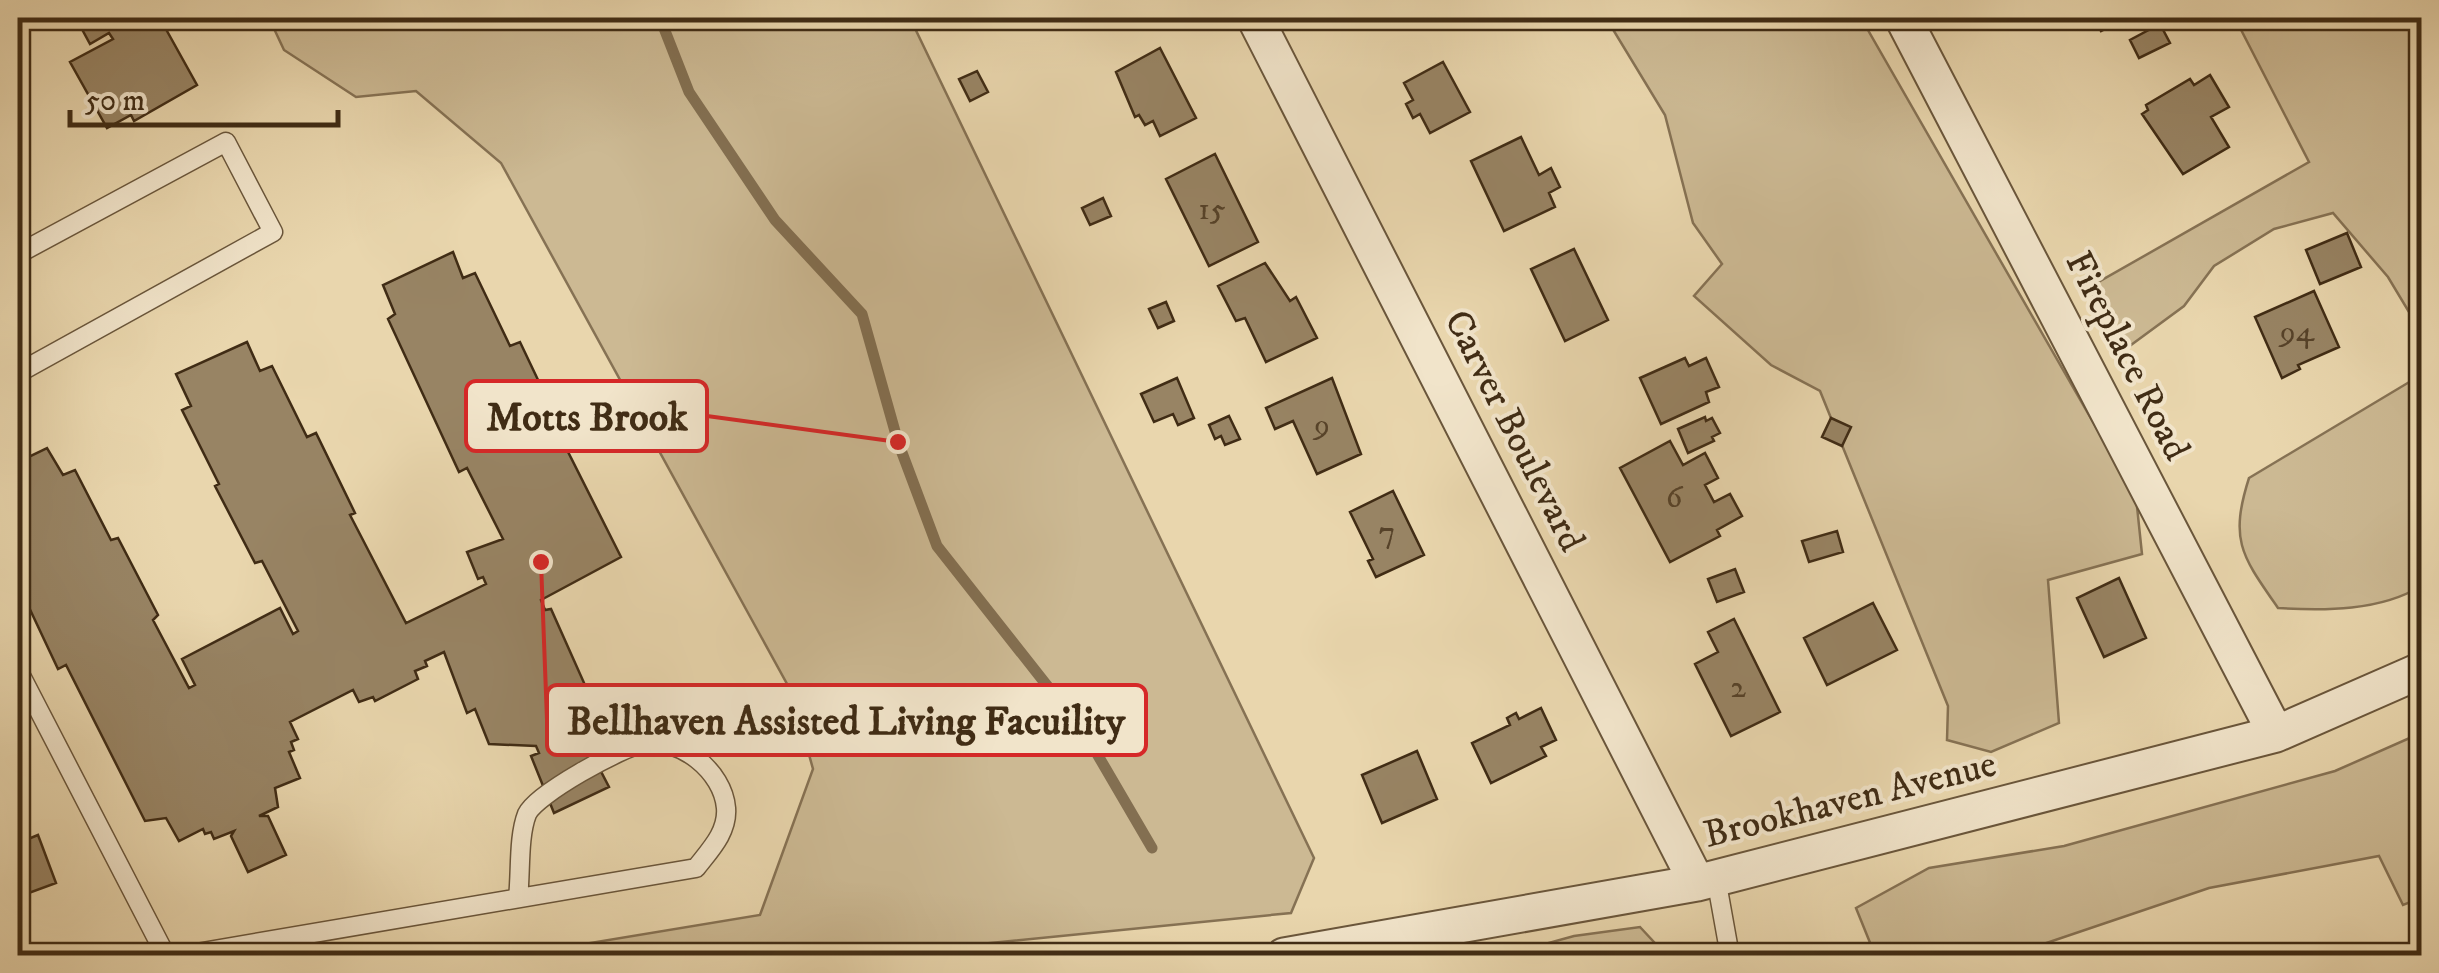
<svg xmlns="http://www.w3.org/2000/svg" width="2439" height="973" viewBox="0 0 2439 973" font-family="'IM FELL DW Pica',serif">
<rect width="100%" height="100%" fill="#e9d6ad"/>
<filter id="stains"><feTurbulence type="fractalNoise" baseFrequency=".002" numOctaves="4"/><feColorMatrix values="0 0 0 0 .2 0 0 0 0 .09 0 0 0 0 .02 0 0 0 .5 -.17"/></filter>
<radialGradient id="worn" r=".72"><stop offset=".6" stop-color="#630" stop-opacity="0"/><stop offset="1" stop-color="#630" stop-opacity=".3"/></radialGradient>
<path fill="#ccb993" stroke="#867254" stroke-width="2.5" d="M269,18h641l404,840 -23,55 -421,42h-321l-1,-5 212,-35 53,-146 -21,-76 -291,-530 -85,-72 -60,6 -72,-47z
M1606,18h255l275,479 6,57 -94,26 11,143 -68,29 -44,-12 1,-34 -128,-315 -49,-26 -77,-69 28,-32 -29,-41 -28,-108z
M2235,18h186v314l-33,-55 -55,-64 -59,16 -60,37 -30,40 -53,39 -43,-57 221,-126z
M2421,350v236c-40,25 -97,25 -143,22 -36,-52 -49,-67 -29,-130l162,-97z
M2421,733v165l-18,7 -24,-49 -170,32 -198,67h-136l-19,-47 73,-40 135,-22 271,-75z
M1640,927l26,28h-161l69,-19z"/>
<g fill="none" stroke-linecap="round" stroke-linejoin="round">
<path stroke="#836f51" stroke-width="11" d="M660,18l29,74 86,128 87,94 36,128 39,104 149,189 66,113"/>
</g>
<path fill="#988464" stroke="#402c15" stroke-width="2.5" d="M82,18h87l-7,4 35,63 -63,36 -3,-6 -24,13 -37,-66 43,-23 -4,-6 -19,11 -13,-24z
M2094,18h33l-26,13z
M2160,24l10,19 -31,15 -9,-18z
M1160,48l36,70 -36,18 -7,-15 -8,4 -6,-10 -4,2 -19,-45z
M1443,62l27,50 -40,21 -10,-19 -7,4 -7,-14 7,-4 -9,-17z
M977,71l11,21 -18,9 -11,-22z
M2210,75l19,32 -18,10 18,30 -46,27 -41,-60 6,-4 -2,-5 44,-26 4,6z
M1521,137l18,38 12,-7 9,19 -11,6 6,14 -51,24 -33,-70z
M1215,154l43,88 -49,24 -43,-87z
M1103,198l8,18 -21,9 -8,-17z
M2347,233l14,34 -41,17 -14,-34z
M1574,249l34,71 -43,21 -34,-72z
M453,252l10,26 12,-5 35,73 10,-4 38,80 -4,2 67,133 -80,43 4,10 6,-1 38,85 -22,32 4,9 9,-4 29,56 -55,26 -23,-57 8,-3 -3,-7 -47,-2 -14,-35 -8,4 -23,-61 -19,9 2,5 -12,5 3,8 -43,22 -2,-4 -14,5 -6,-12 -63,32 8,17 -7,3 3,8 -5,2 11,26 -25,10 3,19 -19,9h9l18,39 -38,17 -17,-36 3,-5 -20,8 -3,-7 -6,2 -2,-5 -24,12 -13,-23 -21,3 -79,-156 -8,4 -40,-85v-122l29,-14 16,27 12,-5 36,70 7,-2 40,77 -5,5 36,68 6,-3 -13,-26 98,-51 13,26 5,-3 -36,-70 -7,2 -40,-77 4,-2 -37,-74 9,-4 -15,-32 71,-32 13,29 12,-5 35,71 9,-4 39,80 -5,2 56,108 80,-39 -3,-7 -5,2 -11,-27 36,-13 -36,-71 -8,4 -71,-153 7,-5 -12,-29z
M1265,263l25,38 6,-4 21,41 -51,24 -21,-44 -9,3 -18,-35z
M2314,291l25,56 -41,18 2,4 -18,9 -27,-61z
M1166,302l8,19 -16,7 -9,-19z
M1685,358l4,8 17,-8 13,29 -13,5 3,10 -48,22 -21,-46z
M1177,378l17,40 -16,7 -5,-11 -19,8 -13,-28z
M1332,378l29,76 -44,20 -24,-53 -18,8 -9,-21z
M1229,416l11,23 -15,6 -4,-9 -6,3 -6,-14z
M1705,417l1,4 6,-3 8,15 -8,4 2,4 -26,12 -10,-24z
M1831,418l20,9 -9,19 -20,-9z
M1670,441l13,24 22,-12 13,25 -13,7 9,17 16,-8 12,22 -25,14 3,6 -50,26 -50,-94z
M1393,491l31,64 -48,22 -8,-16 5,-2 -23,-47z
M1837,531l6,21 -34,10 -7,-21z
M1735,569l9,23 -27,10 -9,-23z
M2119,578l27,60 -42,19 -27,-59z
M1873,603l24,47 -70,35 -23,-47z
M1734,619l46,93 -49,24 -36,-72 23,-12 -10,-20z
M1541,708l15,32 -15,7 5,9 -55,27 -19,-40 38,-18 -3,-7 9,-5 3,6z
M1417,751l20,48 -55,24 -20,-48z
M38,835l18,48 -38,14v-54z"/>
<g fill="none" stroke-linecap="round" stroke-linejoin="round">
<defs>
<path id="service" d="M18,254l208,-112 47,90 -255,141
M18,670l148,286
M1716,878l14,78
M179,956l517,-88c14,-18 32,-36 30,-60 -3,-37 -46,-71 -82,-65 -22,4 -108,51 -117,71 -9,23 -6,59 -9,84"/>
<path id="minor" d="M1255,18l442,865
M1903,18l373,716
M1284,956l413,-73 579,-149 146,-64"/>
</defs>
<use href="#service" stroke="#6a563b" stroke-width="21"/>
<use href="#minor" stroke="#6a563b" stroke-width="39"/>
<use href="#service" stroke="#f1e4ca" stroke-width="18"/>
<use href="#minor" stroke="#f1e4ca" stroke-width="35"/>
</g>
<g text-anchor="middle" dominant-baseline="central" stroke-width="8" stroke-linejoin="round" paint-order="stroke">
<g font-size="32" fill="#564229">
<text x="1212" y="210">15</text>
<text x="2297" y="332">94</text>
<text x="1322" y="425">9</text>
<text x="1674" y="498">6</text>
<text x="1387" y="533">7</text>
<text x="1738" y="688">2</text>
</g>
<g font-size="38" fill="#402c15" stroke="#f1e4ca">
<text transform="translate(2127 356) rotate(63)">Fireplace Road</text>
<text transform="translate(1514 431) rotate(63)">Carver Boulevard</text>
<text transform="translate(1850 800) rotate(-14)">Brookhaven Avenue</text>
</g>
</g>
<path fill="none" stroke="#d62828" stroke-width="4" d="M898 442L707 416M541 562L547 720"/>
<g fill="#d62828" stroke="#f1e4ca" stroke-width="4">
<circle cx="898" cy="442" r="10"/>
<circle cx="541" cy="562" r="10"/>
</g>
<g fill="#f1e4ca" stroke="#d62828" stroke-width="4">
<rect x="466" y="381" width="241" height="70" rx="10"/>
<rect x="547" y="685" width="599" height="70" rx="10"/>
</g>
<g font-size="40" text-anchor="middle" font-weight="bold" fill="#402c15">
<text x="587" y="430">Motts Brook</text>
<text x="846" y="734">Bellhaven Assisted Living Facuility</text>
</g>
<rect width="2439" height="973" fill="none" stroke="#e9d6ad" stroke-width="60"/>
<rect x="20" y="20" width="2399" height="933" fill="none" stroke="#402c15" stroke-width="5"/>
<rect x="30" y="30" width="2379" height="913" fill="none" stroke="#402c15" stroke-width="2.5"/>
<path d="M70 110v15h268v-15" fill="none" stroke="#402c15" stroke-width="5"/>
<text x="85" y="110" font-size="30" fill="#402c15" stroke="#f1e4ca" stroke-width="8" paint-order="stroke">50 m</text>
<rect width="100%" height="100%" filter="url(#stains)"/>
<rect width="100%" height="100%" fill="url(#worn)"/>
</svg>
